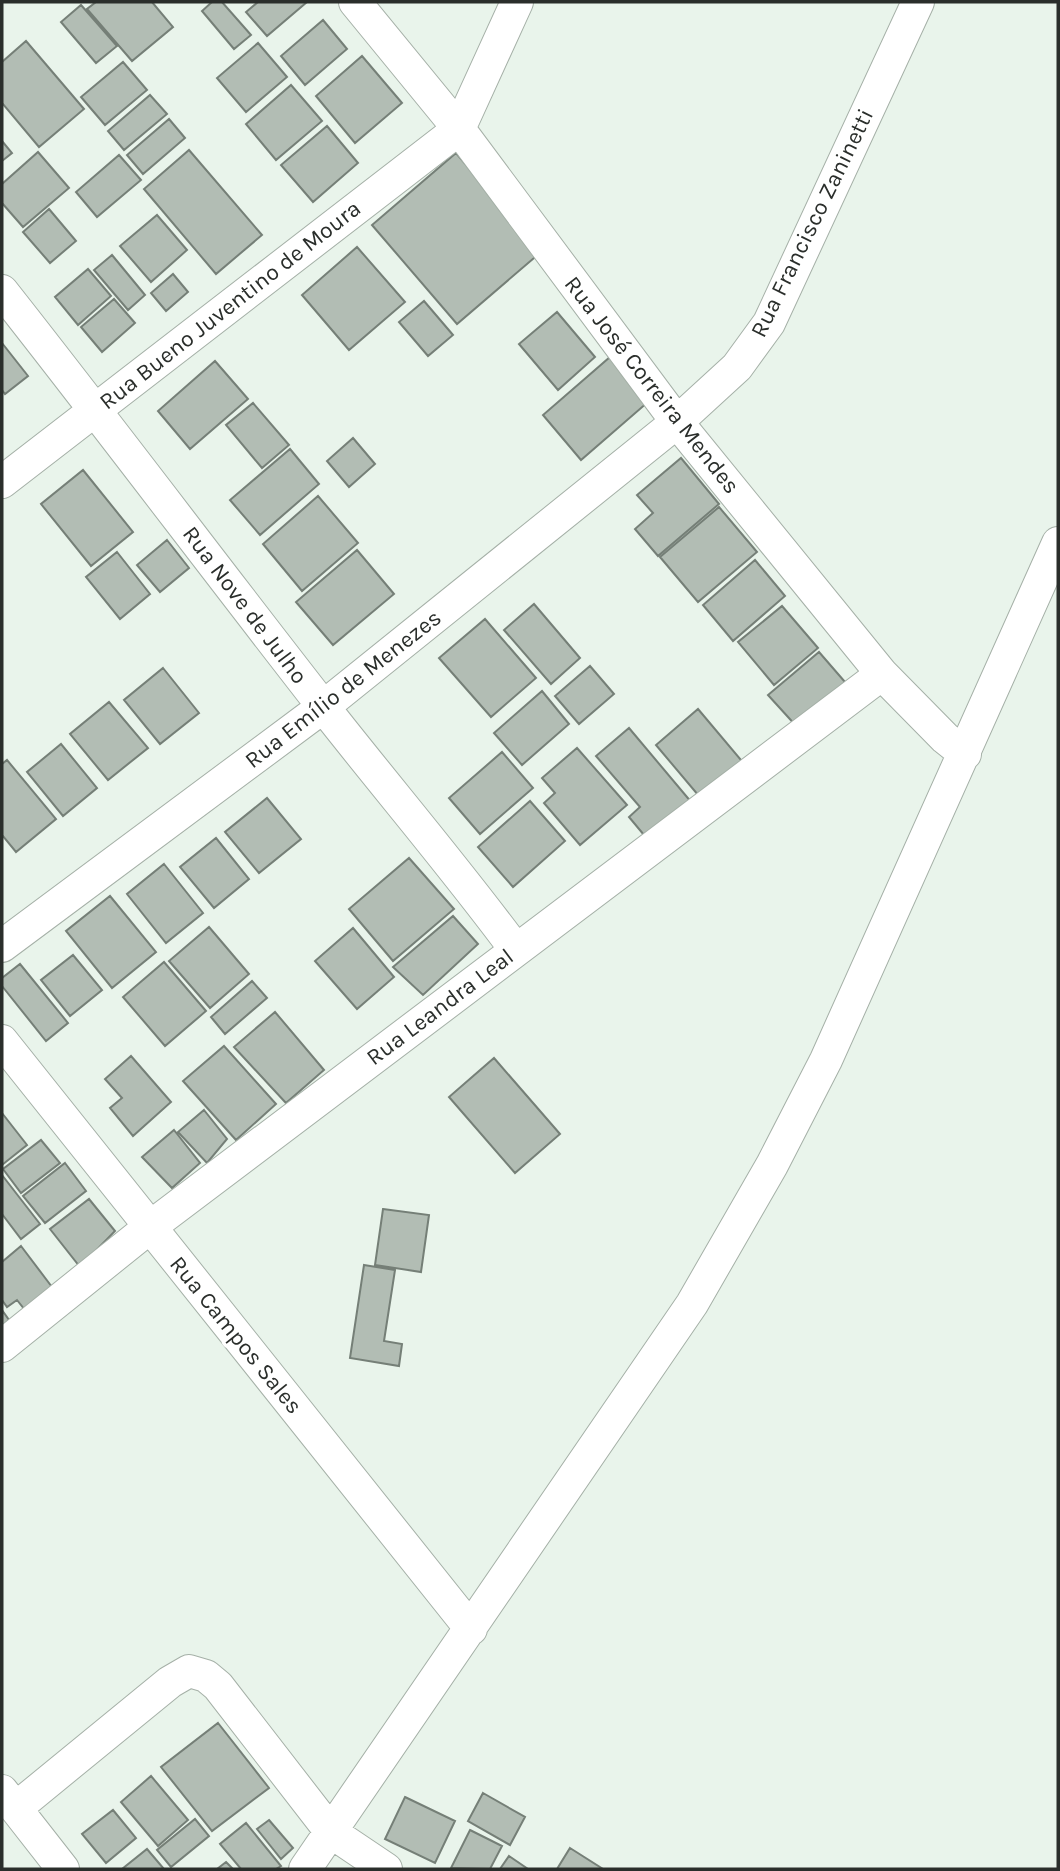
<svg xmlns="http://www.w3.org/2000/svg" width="1060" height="1871" viewBox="0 0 1060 1871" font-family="Karla,sans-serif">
<rect width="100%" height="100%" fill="#e9f4eb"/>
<path fill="#b2bdb4" stroke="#757f77" stroke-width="2" d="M96,2h56l21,25 -41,34 -45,-52z
M212,2h10l29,33 -17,14 -32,-38z
M258,2h49l-40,34 -21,-24z
M81,5l36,41 -21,17 -35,-41z
M323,20l24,29 -42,36 -24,-29z
M26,41l58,68 -45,38 -37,-44v-41z
M258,43l29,34 -41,35 -29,-34z
M362,56l40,47 -47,40 -39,-47z
M123,62l24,28 -42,35 -24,-28z
M291,85l31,36 -46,39 -30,-36z
M150,95l17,19 -43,36 -16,-19z
M169,119l16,19 -42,36 -16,-19z
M327,126l31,37 -45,39 -32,-37z
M2,141l10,12 -10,8z
M189,150l73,85 -46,39 -72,-85z
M38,152l31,36 -46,39 -21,-24v-19z
M456,153l85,99 -84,72 -85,-99z
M119,155l22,25 -44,37 -21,-25z
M49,209l27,32 -26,22 -27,-31z
M157,215l30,35 -36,32 -31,-36z
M357,247l48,55 -56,48 -47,-55z
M112,255l33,40 -17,15 -34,-40z
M88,269l23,27 -33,29 -23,-28z
M173,274l15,18 -22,19 -15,-18z
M114,299l21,24 -33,29 -21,-25z
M424,301l29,34 -25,21 -29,-34z
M557,312l38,45 -37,33 -39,-46z
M2,343l26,33 -23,18 -3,-4z
M610,357l38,45 -67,58 -38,-45z
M215,361l33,38 -58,50 -32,-38z
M253,403l36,42 -27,23 -36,-43z
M353,438l22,26 -26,23 -22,-26z
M290,449l29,35 -59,51 -30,-35z
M681,458l38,46 -61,52 -23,-27 18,-16 -16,-18z
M83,470l50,62 -42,34 -50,-62z
M318,496l40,47 -56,48 -39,-47z
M719,507l38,45 -59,50 -38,-45z
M167,540l22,28 -29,24 -23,-27z
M357,550l37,44 -61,51 -37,-43z
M117,552l33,42 -30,25 -34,-42z
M755,560l30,36 -52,45 -30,-36z
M534,604l46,54 -29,26 -47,-54z
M782,606l36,42 -44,37 -36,-43z
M485,619l51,59 -45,39 -52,-59z
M819,652l26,30 -47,46 -30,-33z
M590,666l24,28 -35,30 -24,-28z
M163,668l36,45 -39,31 -36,-44z
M542,691l27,33 -47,41 -28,-32z
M109,702l39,46 -40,32 -38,-46z
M698,709l48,57 -42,36 -48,-57z
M629,728l63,75 -43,38 -20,-24 11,-10 -44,-51z
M61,744l36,44 -34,28 -36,-44z
M577,748l50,57 -47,40 -36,-42 11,-10 -13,-15z
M502,752l31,36 -53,46 -31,-36z
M7,760l49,59 -40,33 -14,-17v-71z
M267,798l34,41 -42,34 -34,-41z
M530,801l35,40 -52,46 -35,-40z
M216,838l33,41 -35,29 -34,-41z
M409,858l45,51 -61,52 -44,-52z
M164,864l39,49 -37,30 -39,-49z
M110,896l46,56 -44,36 -46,-57z
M453,916l25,28 -55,51 -30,-28z
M209,927l40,47 -39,34 -41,-47z
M353,928l41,49 -37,32 -42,-48z
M73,955l29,35 -32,26 -29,-36z
M164,962l42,49 -41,35 -42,-49z
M20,964l48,59 -22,18 -44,-55v-8z
M252,981l15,17 -42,36 -14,-17z
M275,1012l49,58 -38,33 -52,-56z
M224,1046l52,58 -40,36 -53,-59z
M131,1056l40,46 -38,34 -23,-28 12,-10 -17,-19z
M494,1058l66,76 -45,39 -66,-76z
M204,1110l23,29 -20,24 -29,-31z
M2,1113l25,32 -25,20z
M174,1130l26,33 -28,25 -30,-31z
M41,1140l19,23 -39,30 -18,-24z
M65,1163l21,28 -41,32 -22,-27z
M2,1175l38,49 -19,15 -19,-25z
M89,1199l26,32 -35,36 -30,-38z
M383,1209l46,6 -8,57 -46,-7z
M21,1246l31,41 -27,23 -8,-10 -10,7 -5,-7v-38z
M364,1265l31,5 -11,71 18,3 -3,22 -49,-8z
M2,1310l7,10 -7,7z
M218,1723l51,65 -57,43 -51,-64z
M151,1776l37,44 -30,26 -37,-44z
M483,1793l42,24 -15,28 -42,-24z
M405,1797l50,24 -20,42 -50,-24z
M113,1810l23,28 -30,25 -24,-29z
M195,1819l14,17 -38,31 -14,-17z
M269,1820l24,28 -12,11 -24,-30z
M246,1823l35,43 -5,3h-35l-21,-25z
M470,1830l32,16 -12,23 -39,-1z
M570,1848l33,21h-46z
M147,1849l17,20h-42z
M509,1856l19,13h-28z
M226,1862l7,7h-16z"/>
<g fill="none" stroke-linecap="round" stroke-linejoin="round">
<defs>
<path id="street" d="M355,2l104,127 218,293 205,252 63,64 20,16
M2,291c108,137 213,277 320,414 64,82 132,161 194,245
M2,482l457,-353 58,-127
M2,946l321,-239 354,-285 60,-55 32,-44 149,-321
M2,1041l469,588
M2,1346l148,-119 732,-553
M2,1791l61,78
M16,1808l154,-126 19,-11 17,5 12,10 113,146 55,37
M305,1869l387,-565 80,-139 54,-105 232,-517"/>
</defs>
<use href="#street" stroke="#a5b0a7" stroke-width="34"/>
<use href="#street" stroke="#fff" stroke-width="32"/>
</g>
<g text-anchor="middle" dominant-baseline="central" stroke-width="7" stroke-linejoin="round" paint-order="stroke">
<g font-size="23" fill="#2a2e2b" stroke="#fff">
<text transform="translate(812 223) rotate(-64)">Rua Francisco Zaninetti</text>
<text transform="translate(230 305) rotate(-38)">Rua Bueno Juventino de Moura</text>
<text transform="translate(652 385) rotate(52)">Rua José Correira Mendes</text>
<text transform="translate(245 605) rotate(53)">Rua Nove de Julho</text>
<text transform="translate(343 689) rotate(-38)">Rua Emílio de Menezes</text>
<text transform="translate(440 1007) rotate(-37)">Rua Leandra Leal</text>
<text transform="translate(236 1335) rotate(51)">Rua Campos Sales</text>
</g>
</g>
<rect width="1060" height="1871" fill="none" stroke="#2a2e2b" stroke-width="7"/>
</svg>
